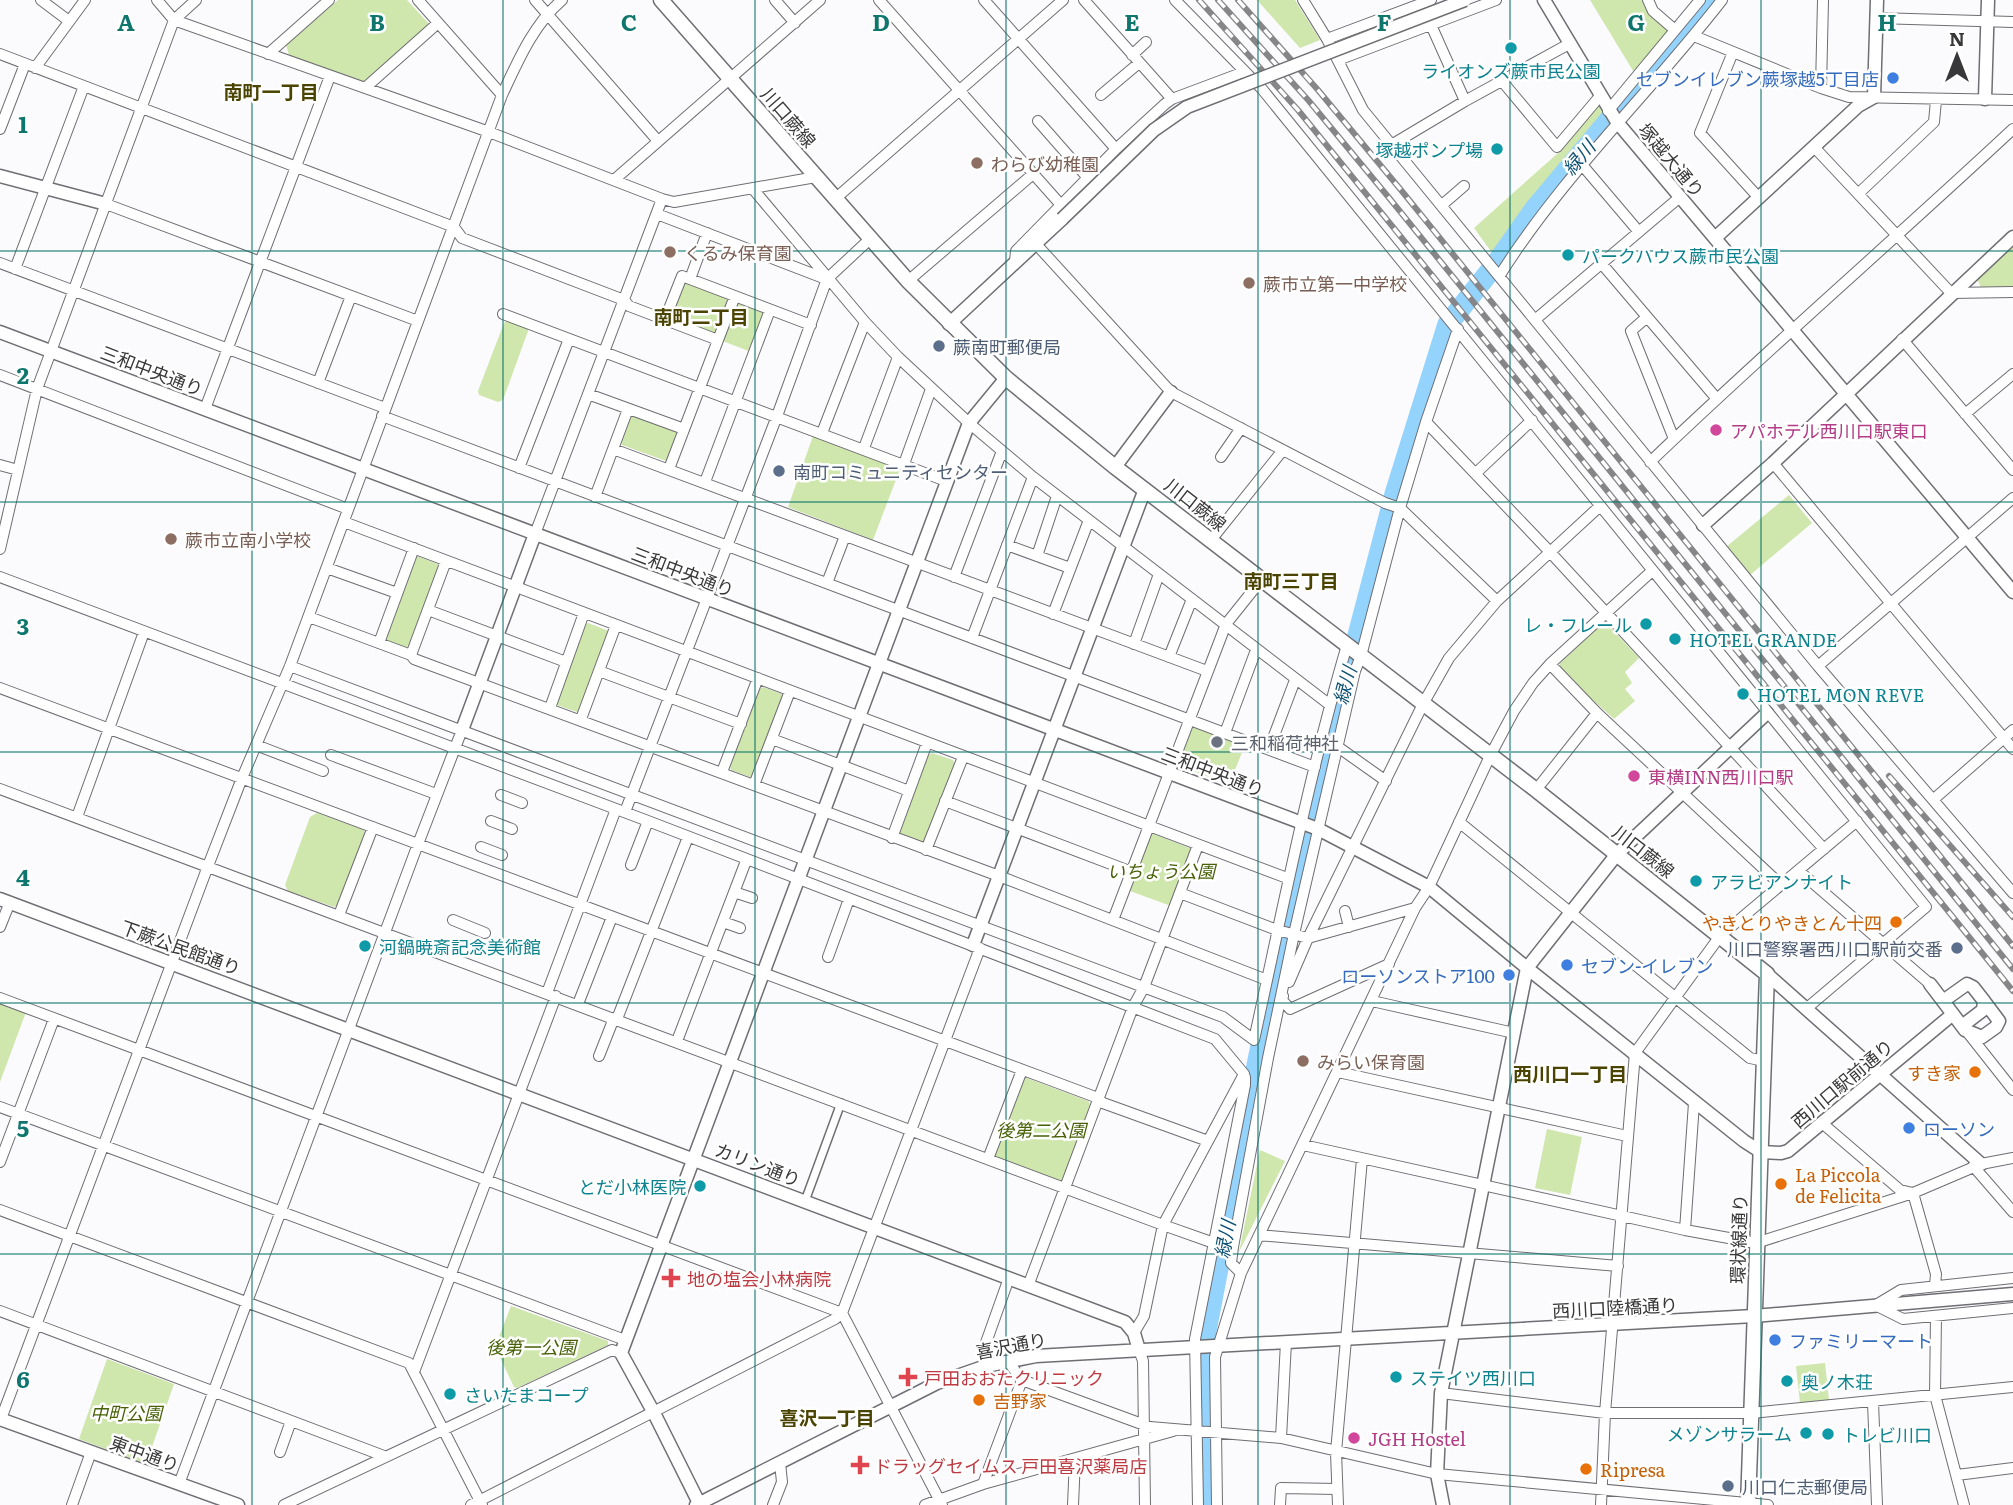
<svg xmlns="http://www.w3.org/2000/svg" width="2013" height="1505" viewBox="0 0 2013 1505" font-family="Literata,'Noto Sans JP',serif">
<rect width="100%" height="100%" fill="#fbfbfe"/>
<path fill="#cfe6ac" d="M338,0h69l23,25 -67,57 -74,-27 -3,-10z
M1257,0h38l25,40 -20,8z
M1590,0h54l27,29 -36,45z
M1599,106l9,17 -74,87 -36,51 -24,-33 84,-75z
M2013,246v42h-32l-4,-10z
M682,276l88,34 -16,43 -89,-34z
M508,320l20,7v4l-25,69 -5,2 -19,-7 -1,-4 26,-68z
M633,413l45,17 2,4 -10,26 -4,1 -44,-16 -1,-4 9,-26z
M813,436l87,33 -27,71 -85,-33z
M1789,495l23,28 -62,52 -24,-28z
M417,556l23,9 -29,81 -3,-1 -1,3 -22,-8 -1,-4 30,-78z
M588,623l21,8 -28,80 -4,1 -20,-7 -1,-4 28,-76z
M1601,625l8,1 30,32 -14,14 7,11 -7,6 10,12 -21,18 -54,-48v-8z
M763,687l19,7 1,4 -30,78 -3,1 -19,-7 -1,-4 29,-77z
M1193,726l52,19 -16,40 -51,-20z
M932,753l21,7 2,5 -29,75 -5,2 -21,-7v-7l28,-73z
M317,813l47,17 1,4 -27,71 -4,2 -46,-16 -3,-6 25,-68z
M1151,833l41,16 -21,57 -41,-15z
M0,1002l26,10 -26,70z
M1024,1077l64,24 2,3 -27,76 -3,1 -66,-25 -1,-3z
M1547,1129l35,8 -12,58 -35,-7z
M1260,1150l25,11 -46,91z
M511,1306l97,35v4l-91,43 -3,-1 -19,-40z
M107,1359l67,25 -28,80 -67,-25z
M1825,1363l4,37 -29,3 -4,-37z"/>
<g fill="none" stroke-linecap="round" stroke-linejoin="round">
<path stroke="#93d3fc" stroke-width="21" d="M1207,1505l-4,-143 3,-31 52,-271 46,-219 91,-347 53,-170 50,-63 36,-51 176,-210"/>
<defs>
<path id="pedestrian" d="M805,1201l36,-98"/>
<path id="minor" d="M41,0l28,21
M157,0l17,20 315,112 173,67 12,3 142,-25
M418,0l84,95
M535,0l123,141
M775,0l20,23
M879,0l182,205
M984,0l132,149
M1084,0l88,99
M1175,0l87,89 664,818 -119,101
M1303,0l24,39 36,71 455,556 195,227
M1648,0l5,11 22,19
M1876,18l137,4
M1431,25l34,76
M1694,36l127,52 28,9 164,3
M1327,39l104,-39
M1733,52l-33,81 59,65
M0,54l454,173 8,11 162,62 5,6 89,34 -49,129
M268,54l61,-54
M1132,55l14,-13
M1338,60l158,-60
M35,68l50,-68
M1502,81l55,66 43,-51
M365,88l73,-65
M1821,88l2,-88
M1101,95l38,-32
M1608,111l92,-111
M1038,121l50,57
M0,129l25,-65
M1393,144l72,-43 104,-57
M1815,148l136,145 62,-1
M1583,166l56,66
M614,180l206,-180
M753,189l112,133 33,35 71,66 64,54 297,228
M1859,193l75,-71 2,-22
M836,198l227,-198
M106,204l312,117
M1442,205l22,-19
M657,214l169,65
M1036,244l135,148 214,111 15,5 97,93
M1015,261l1,-10 100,-102 49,-45 7,-5 72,-27
M0,263l385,145
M1602,264l115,135
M15,269l69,-183
M1500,275c63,-100 150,-182 222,-275
M690,279l17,-46
M908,281l125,-107
M503,314l443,167
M1647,317l-16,14 43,108
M665,319l17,-43 129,49
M1536,319l144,-122
M1902,339l111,131
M718,340l17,-44
M0,375l348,134
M318,383l33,-87
M588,394l96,35
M205,409l125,-333
M1965,414l48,-40
M382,416l933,351
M1426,422l124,130 274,297
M822,433l43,-111
M864,448l34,-91
M613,449l594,222
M1221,457l20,-29
M1650,462c119,-114 243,-221 363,-333
M1773,463l240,286
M904,464l27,-75
M0,465l18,5
M519,468l50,-129
M1476,473l56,-53
M705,482l65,-172
M595,497l33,-88
M344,522l943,356
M535,534l127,-335
M1211,540l72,-90
M1007,545l63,23
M0,549l37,-160 137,-369 22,-20
M1037,556l20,-60
M327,568l70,25
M0,577l648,244 567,218 29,35 -81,151 -19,91 -10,17
M954,577l48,-126
M827,583l18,-47
M428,610l138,52
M1053,614l36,-94
M309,617l102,38 3,4 585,217 268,104
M972,638l61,-161
M379,643l35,-95
M1134,644l25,-70
M411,655l35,-94
M1169,657l23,-58
M1550,664l47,49 184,172
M290,666l933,351 31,23c29,-132 55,-265 93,-395
M1818,666l195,-168
M599,671l142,53
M0,688l1042,389 56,21 5,5 105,38
M550,708l34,-95
M581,719l35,-94
M1225,733l31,-83
M772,739l137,52
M256,745l67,26
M1338,747l48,34
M1269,749l26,-69
M331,755l105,39
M722,772l36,-94
M754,785l36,-94
M0,789l1163,436 51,18
M1536,790l61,-77
M501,795l21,8
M1934,799l79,-69
M945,801l187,71
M625,812l152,-396 50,-137 44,-41
M77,817l67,-185
M491,821l21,8
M1459,822l291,236 14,3
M892,838l35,-95
M481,847l21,8
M926,850l37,-93
M631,865l17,-44
M1799,871l131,113
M734,892l18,6
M1180,893l97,37 31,8 107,-30
M1345,911l4,16
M339,915l34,-88
M453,920l32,13
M1113,920l113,-296 36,-45
M723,922l17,6
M0,927l10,-25
M828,957l21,-58
M1289,982l19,-44 115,-234 26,-46 48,-57 103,-95
M547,993l69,-184
M1283,996l-1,4 8,9 99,-45
M0,998l842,315 100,192
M1372,1001l142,32
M578,1004l34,-87
M617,1019l71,-182
M1968,1033l45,57
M677,1041l69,-180
M599,1056l15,-38
M1338,1072l289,64
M0,1107l625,233
M1822,1123l78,67 13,3 23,81 -1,11
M1303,1145l382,85 71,13 157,-50 61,-26 39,45
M988,1159l34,-89
M0,1162l54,-143
M1981,1164l32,-6
M0,1210l409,153 73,142
M1685,1230l9,-127
M1259,1235l359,31
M1241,1273l-10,-10 2,-16 35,-189 26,-124 61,-263 6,-15 39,-148 26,-86 32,-93
M1028,1286l105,-279 11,-20 54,-142
M1876,1305l25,-15 112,-12
M1877,1306l26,13 110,-11
M0,1311l384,145
M1936,1316l-1,79 29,110
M1139,1350l4,11 2,144
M1008,1361l14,19 128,47 131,11 156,36 331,31
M986,1366l-3,-15 26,-73
M414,1372l142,-376
M1441,1393l164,20h146l262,-26
M1873,1402l4,103
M1,1419l207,-553 34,-88 48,-112 212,-571c16,-34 31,-70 60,-95
M1281,1438l5,-96
M280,1452l11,-31
M1957,1475l56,-7
M179,1484l239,-640 44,-114
M983,1484l39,-104
M72,1505l19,-53
M284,1505l328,-155 9,3
M471,1505l364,-186 7,-6 138,-365
M773,1505l9,-23 -2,-19
M925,1505l58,-21 190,-53
M1073,1505l2,-46
M1198,1505l-3,-166 50,-254v-8
M1217,1505l-2,-148 26,-84 174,-365 14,-21 61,-131 24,-45 19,-28 17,-19 102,-93
M1280,1505l1,-17 56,1
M1338,1505l-2,-53 26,-293
M1601,1505l4,-92 30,-360 85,-117 137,-115"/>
<path id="tertiary" d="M1544,0l73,122 396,470
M1985,99l3,-99
M0,176l106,28
M1715,238l143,-132 16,-9 3,-97
M949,324l113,-105
M0,332l1318,497 111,58 98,81 217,173 17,11 20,1 7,-2 165,-137
M1115,467l56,-75
M1703,525l70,-62 240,-226
M462,730l73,-196
M0,899l1125,423 9,11 5,17
M973,945l172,-456
M1767,974l214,190 -7,3
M1930,984l35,46 17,7 14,-10 3,-6 -15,-20
M1943,1001l24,-17 6,3 11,14 -1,9 -21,16
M0,1419l238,86
M696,1505l241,-122 49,-17 50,-10 718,-40 259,-22
M700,1505l-46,-92 -33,-60 348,-930 37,-45
M1443,1505l-6,-31 4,-81 86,-425 90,-114 150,-141"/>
<path id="secondary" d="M661,0l247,281 98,97 109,89 421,323 231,184 -19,531"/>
</defs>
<use href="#pedestrian" stroke="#6e6e73" stroke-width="10"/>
<use href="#minor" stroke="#6e6e73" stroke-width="12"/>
<use href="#tertiary" stroke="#6e6e73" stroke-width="15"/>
<use href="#secondary" stroke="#6e6e73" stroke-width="17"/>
<use href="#pedestrian" stroke="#fff" stroke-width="7"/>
<use href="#minor" stroke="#fff" stroke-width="10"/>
<use href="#tertiary" stroke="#fff" stroke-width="12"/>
<use href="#secondary" stroke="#fff" stroke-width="14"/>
<defs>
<path id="rail" d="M1199,0l99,110 715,881
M1218,0l91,101 81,98 623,770
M1238,0l80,90 83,100 612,756
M1889,776l124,141"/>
</defs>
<use href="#rail" stroke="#868688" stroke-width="6"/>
<use href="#rail" stroke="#fff" stroke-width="3.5" stroke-dasharray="10" stroke-linecap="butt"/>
<defs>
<path id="tertiary-bridge" d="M1062,219l92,-89 33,-23 278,-107"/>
</defs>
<use href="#tertiary-bridge" stroke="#6e6e73" stroke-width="15" stroke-linecap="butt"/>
<use href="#tertiary-bridge" stroke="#fff" stroke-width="12"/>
</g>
<path fill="none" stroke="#0f766e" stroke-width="2" stroke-opacity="0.55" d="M252,0v1505M503,0v1505M755,0v1505M1006,0v1505M1258,0v1505M1510,0v1505M1761,0v1505M0,251h2013M0,502h2013M0,752h2013M0,1003h2013M0,1254h2013"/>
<g fill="#0f9aa8" stroke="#fff" stroke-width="2.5">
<circle cx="1511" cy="48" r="7"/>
<circle cx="1497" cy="149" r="7"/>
<circle cx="1568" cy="255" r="7"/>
<circle cx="1646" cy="624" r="7"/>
<circle cx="1675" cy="639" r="7"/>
<circle cx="1743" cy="694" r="7"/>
<circle cx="1696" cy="881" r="7"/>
<circle cx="365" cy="946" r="7"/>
<circle cx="700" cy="1186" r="7"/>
<circle cx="1396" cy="1377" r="7"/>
<circle cx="1787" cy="1381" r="7"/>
<circle cx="450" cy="1394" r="7"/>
<circle cx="1806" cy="1433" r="7"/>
<circle cx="1828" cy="1434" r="7"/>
</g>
<g fill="#3f7fe0" stroke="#fff" stroke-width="2.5">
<circle cx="1893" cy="78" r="7"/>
<circle cx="1567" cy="965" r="7"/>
<circle cx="1509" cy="975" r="7"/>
<circle cx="1909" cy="1128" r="7"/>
<circle cx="1775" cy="1340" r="7"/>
</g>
<g fill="#8d6e63" stroke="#fff" stroke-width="2.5">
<circle cx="977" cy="163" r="7"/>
<circle cx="670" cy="252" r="7"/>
<circle cx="1249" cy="283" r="7"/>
<circle cx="171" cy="539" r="7"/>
<circle cx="1303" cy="1061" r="7"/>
</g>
<g fill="#5c6f8a" stroke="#fff" stroke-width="2.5">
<circle cx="939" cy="346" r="7"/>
<circle cx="779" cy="471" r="7"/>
<circle cx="1957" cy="948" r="7"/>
<circle cx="1728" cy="1486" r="7"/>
</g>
<g fill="#d1479c" stroke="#fff" stroke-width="2.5">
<circle cx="1716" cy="430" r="7"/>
<circle cx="1634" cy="776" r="7"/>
<circle cx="1354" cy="1438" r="7"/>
</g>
<circle fill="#6b7280" stroke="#fff" stroke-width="2.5" cx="1217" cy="742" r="7"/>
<g fill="#e8710a" stroke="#fff" stroke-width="2.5">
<circle cx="1896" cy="922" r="7"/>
<circle cx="1975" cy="1072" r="7"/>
<circle cx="1781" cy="1184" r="7"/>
<circle cx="979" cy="1400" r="7"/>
<circle cx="1586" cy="1469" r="7"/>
</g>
<g fill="#e0444e" stroke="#fff" stroke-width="2.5">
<path d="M667.5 1267.5h7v7h7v7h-7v7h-7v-7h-7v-7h7z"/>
<path d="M904.5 1366.5h7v7h7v7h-7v7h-7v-7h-7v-7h7z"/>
<path d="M856.5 1454.5h7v7h7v7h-7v7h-7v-7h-7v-7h7z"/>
</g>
<g text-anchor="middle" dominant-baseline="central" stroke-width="5" stroke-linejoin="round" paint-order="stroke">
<g font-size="18" fill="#0d838f" stroke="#fff" text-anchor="start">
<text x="1511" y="70" text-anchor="middle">ライオンズ蕨市民公園</text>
<text x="1483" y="149" text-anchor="end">塚越ポンプ場</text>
<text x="1582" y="255">パークハウス蕨市民公園</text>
<text x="1632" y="624" text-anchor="end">レ・フレール</text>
<text x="1689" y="639">HOTEL GRANDE</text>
<text x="1757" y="694">HOTEL MON REVE</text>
<text x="1710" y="881">アラビアンナイト</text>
<text x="379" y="946">河鍋暁斎記念美術館</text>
<text x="686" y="1186" text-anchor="end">とだ小林医院</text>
<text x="1410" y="1377">ステイツ西川口</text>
<text x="1801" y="1381">奥ノ木荘</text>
<text x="464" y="1394">さいたまコープ</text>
<text x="1792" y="1433" text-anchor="end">メゾンサラーム</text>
<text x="1842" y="1434">トレビ川口</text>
</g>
<g font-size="18" fill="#366cbe" stroke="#fff" text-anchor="start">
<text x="1879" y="78" text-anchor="end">セブンイレブン蕨塚越5丁目店</text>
<text x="1581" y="965">セブン-イレブン</text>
<text x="1495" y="975" text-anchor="end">ローソンストア100</text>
<text x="1923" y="1128">ローソン</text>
<text x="1789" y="1340">ファミリーマート</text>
</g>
<g font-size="18" fill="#38383a" stroke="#fff">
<text transform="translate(789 117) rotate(49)">川口蕨線</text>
<text transform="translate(1672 160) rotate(50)">塚越大通り</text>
<text transform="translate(152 370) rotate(21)">三和中央通り</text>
<text transform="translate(1196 504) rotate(38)">川口蕨線</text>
<text transform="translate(683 571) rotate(21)">三和中央通り</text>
<text transform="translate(1213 771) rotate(21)">三和中央通り</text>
<text transform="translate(1644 851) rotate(38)">川口蕨線</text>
<text transform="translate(181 947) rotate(20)">下蕨公民館通り</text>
<text transform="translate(1842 1083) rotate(-40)">西川口駅前通り</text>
<text transform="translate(758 1164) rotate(21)">カリン通り</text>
<text transform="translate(1738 1239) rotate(-88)">環状線通り</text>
<text transform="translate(1615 1307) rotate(-3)">西川口陸橋通り</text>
<text transform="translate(1011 1345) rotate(-11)">喜沢通り</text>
<text transform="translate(145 1453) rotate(20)">東中通り</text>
</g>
<g font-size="18" fill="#785e54" stroke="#fff" text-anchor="start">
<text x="991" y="163">わらび幼稚園</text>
<text x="684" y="252">くるみ保育園</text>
<text x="1263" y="283">蕨市立第一中学校</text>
<text x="185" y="539">蕨市立南小学校</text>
<text x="1317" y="1061">みらい保育園</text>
</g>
<g font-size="18" fill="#4e5e75" stroke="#fff" text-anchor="start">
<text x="953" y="346">蕨南町郵便局</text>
<text x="793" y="471">南町コミュニティセンター</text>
<text x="1943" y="948" text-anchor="end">川口警察署西川口駅前交番</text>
<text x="1742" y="1486">川口仁志郵便局</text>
</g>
<g font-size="18" fill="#b23c85" stroke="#fff" text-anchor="start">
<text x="1730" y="430">アパホテル西川口駅東口</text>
<text x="1648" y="776">東横INN西川口駅</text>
<text x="1368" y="1438">JGH Hostel</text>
</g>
<g font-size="18" fill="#5b616d" stroke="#fff" text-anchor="start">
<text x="1231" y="742">三和稲荷神社</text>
</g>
<g font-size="18" font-style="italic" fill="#486107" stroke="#fff">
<text x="1161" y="870">いちょう公園</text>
<text x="1041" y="1129">後第二公園</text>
<text x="531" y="1346">後第一公園</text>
<text x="126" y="1412">中町公園</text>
</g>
<g font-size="18" fill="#c56008" stroke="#fff" text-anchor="start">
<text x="1882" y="922" text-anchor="end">やきとりやきとん十四</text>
<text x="1961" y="1072" text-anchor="end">すき家</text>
<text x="1795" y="1174">La Piccola<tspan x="1795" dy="21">de Felicita</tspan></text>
<text x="993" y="1400">吉野家</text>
<text x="1600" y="1469">Ripresa</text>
</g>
<g font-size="18" fill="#be3a42" stroke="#fff" text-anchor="start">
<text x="687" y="1278">地の塩会小林病院</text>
<text x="924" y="1377">戸田おおたクリニック</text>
<text x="874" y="1465">ドラッグセイムス 戸田喜沢薬局店</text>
</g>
<g font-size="19" font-weight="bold" fill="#4b4300" stroke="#fff">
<text x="271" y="91">南町一丁目</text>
<text x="701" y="316">南町二丁目</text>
<text x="1291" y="580">南町三丁目</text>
<text x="1570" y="1073">西川口一丁目</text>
<text x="827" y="1417">喜沢一丁目</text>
</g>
<g font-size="19" font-style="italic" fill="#0f5173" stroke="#fff">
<text transform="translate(1578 157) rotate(-50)">緑川</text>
<text transform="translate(1344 685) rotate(-75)">緑川</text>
<text transform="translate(1224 1239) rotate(-79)">緑川</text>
</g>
</g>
<g font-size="23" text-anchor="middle" font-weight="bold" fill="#0f766e" stroke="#fff" stroke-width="5" stroke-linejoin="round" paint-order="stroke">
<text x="126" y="31">A</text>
<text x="377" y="31">B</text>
<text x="629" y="31">C</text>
<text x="881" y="31">D</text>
<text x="1132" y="31">E</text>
<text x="1384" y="31">F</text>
<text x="1636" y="31">G</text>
<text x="1887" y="31">H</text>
<text x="23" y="133">1</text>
<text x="23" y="384">2</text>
<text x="23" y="635">3</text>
<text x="23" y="886">4</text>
<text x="23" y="1137">5</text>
<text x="23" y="1388">6</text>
</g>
<g transform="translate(1957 56)" stroke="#ffffff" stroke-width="5" paint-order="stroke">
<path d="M0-5L12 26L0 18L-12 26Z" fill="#38383a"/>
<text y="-10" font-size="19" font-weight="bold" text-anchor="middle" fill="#38383a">N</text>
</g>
</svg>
